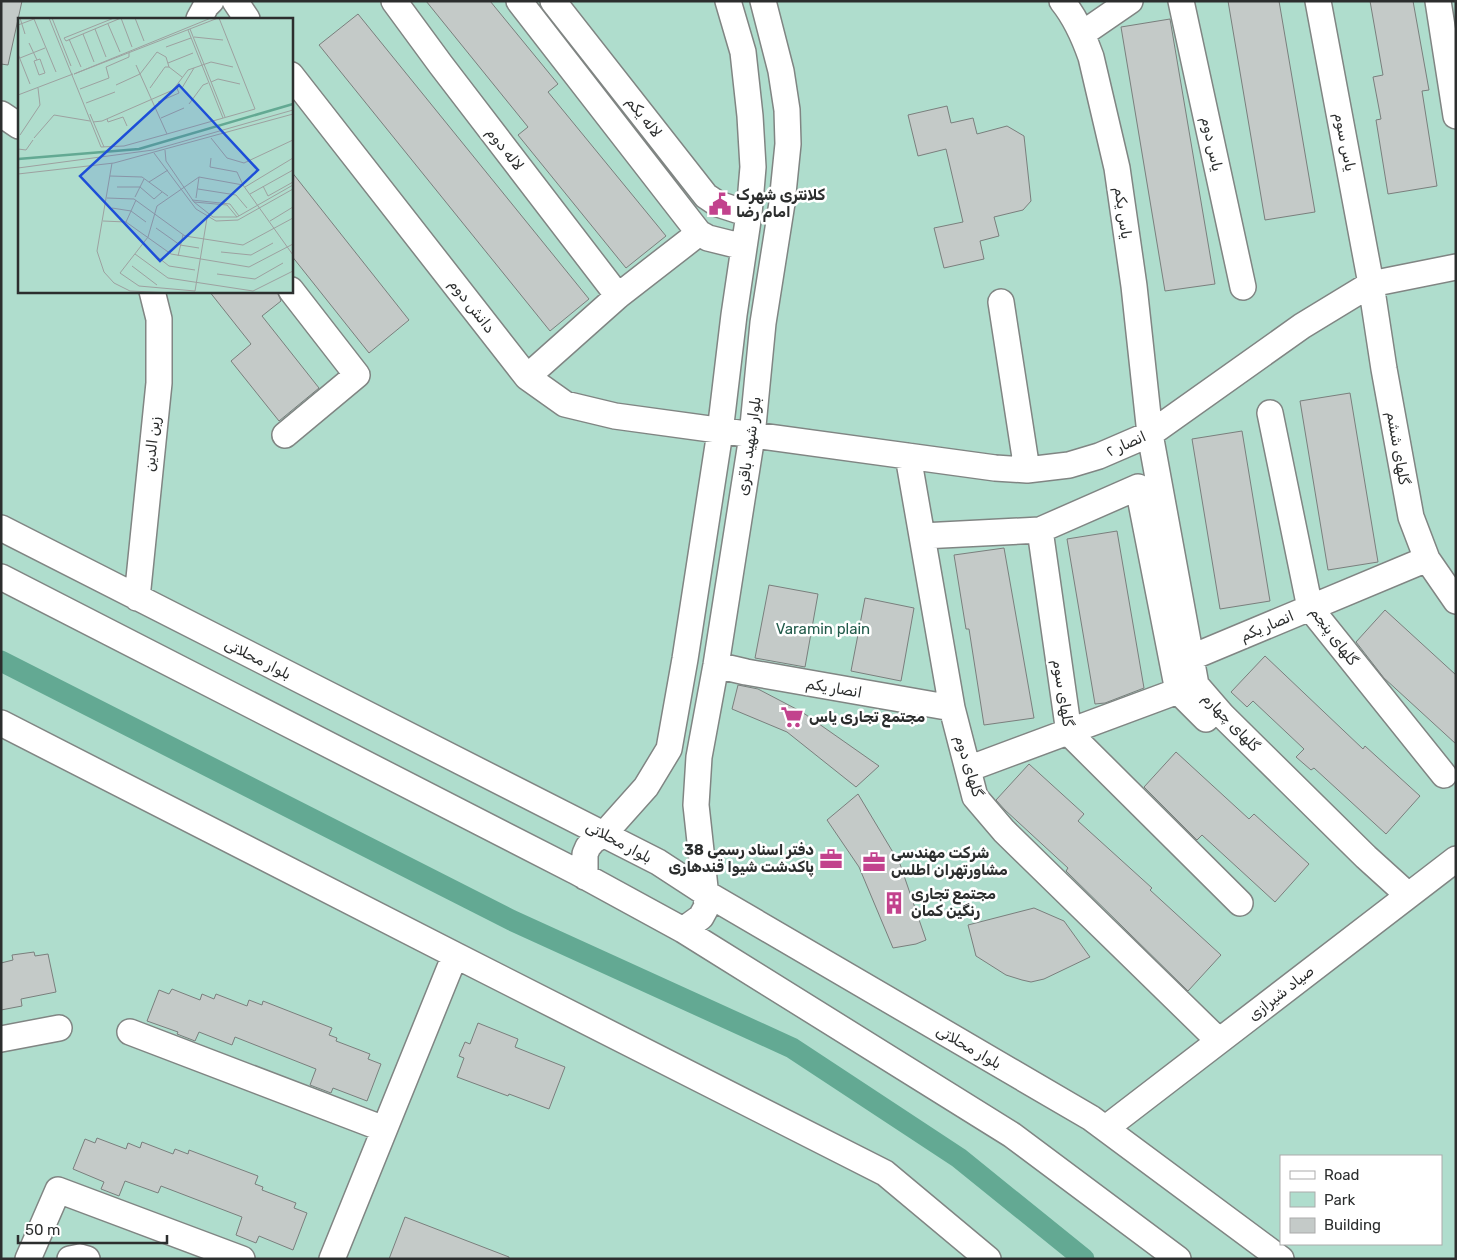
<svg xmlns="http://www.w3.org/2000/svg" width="1457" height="1260" viewBox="0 0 1457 1260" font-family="Rubik,'Noto Sans Arabic',sans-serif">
<rect width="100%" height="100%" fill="#e9eeec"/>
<path fill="#afddcd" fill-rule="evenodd" d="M1,1h1455v1258h-1455zM19,19h272v272h-272zM1281,1156h160v88h-160z"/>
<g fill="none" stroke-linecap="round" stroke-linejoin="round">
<path stroke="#63a993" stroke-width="21" d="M1,661l510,259 281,128 167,110 125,101"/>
</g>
<path fill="#c4cac8" stroke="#7a7f7d" d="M1,1h21l-14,64 -7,-1z
M426,1h64l68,83 -10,8 118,144 -40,32 -108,-133 10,-8z
M1228,1h51l36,211 -50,8z
M1370,1h43l16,89 -7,1 15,95 -49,8 -12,-74 5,-1 -8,-42 10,-2z
M358,14l231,285 -39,32 -231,-286z
M1170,19l45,265 -50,7 -44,-264z
M947,106l4,17 22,-5 4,16 30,-8 17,10 7,65 -8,9 -29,7 5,19 -19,5 4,18 -40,9 -10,-40 29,-6 -17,-73 -28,7 -10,-41z
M291,171l118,149 -40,33 -78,-98z
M209,291h68l4,10 -19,15 57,72 -40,33 -48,-60 20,-17z
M1350,393l28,169 -50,8 -28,-169z
M1242,431l28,170 -50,8 -28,-170z
M1117,531l27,157 -39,15 -10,1 -28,-165z
M1004,548l30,170 -50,7 -15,-96h-3l-12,-74z
M769,585l49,9 -13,73 -50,-9z
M865,598l49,10 -13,73 -50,-10z
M1385,610l71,65v69l-72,-66 -28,-36z
M1265,656l98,93 2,-3 55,50 -34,38 -72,-66 -3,2 -15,-13 8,-8 -51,-48 -6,6 -16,-15z
M738,685l20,4 44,23 77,54 -23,21 -69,-55 -55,-23z
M1176,752l73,67 5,-5 55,50 -34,38 -73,-67 -5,5 -53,-53z
M1029,764l55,50 -6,7 74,67 -2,2 71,65 -33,36 -122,-120 2,-3 -63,-58 -9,-10z
M858,794l42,70 26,76 -10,4 -23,4 -34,-81 -32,-47z
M1034,908l30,13 26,36 -46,22 -13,3 -9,-2 -16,-5 -30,-19 -8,-31z
M34,952l1,4 13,-2 8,38 -35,7 1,7 -21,4v-47l12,-3 -1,-5z
M172,989l28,11 2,-6 12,5 2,-5 31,12 2,-6 13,5 1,-4 69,27 -3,7 8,3 -1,3 34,13 -2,5 13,5 -14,37 -34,-13 -2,5 -21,-8 6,-16 -81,-32 -3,8 -33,-13 -4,9 -18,-7 1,-2 -31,-11 12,-31 10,4z
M478,1023l40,16 -3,8 50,20 -16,42 -40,-15 -1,2 -51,-19 7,-19 -5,-2 6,-14 5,2z
M97,1138l29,11 2,-6 12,5 2,-6 31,12 2,-5 13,5 1,-4 69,26 -3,8 8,3 -1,3 34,13 -2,5 13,5 -14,37 -34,-14 -3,7 -20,-8 6,-18 -81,-31 -3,7 -33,-12 -6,15 -18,-7 3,-7 -31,-13 12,-30 10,4z
M405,1217l104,40v2h-120z"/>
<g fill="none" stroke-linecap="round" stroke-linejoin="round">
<defs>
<path id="minor" d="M235,1l12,18
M394,1l47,64 177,231
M519,1l180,232 9,5 36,9
M553,1l153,195 12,8 31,10
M1062,1c13,16 22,36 29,56l26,111 17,118 16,148 46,251 26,30 144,142 42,38
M1181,1l62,286
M1318,1l53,283 13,85 27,148 16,42 29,42
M1438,1l18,115
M199,19l7,-13 5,-5
M1082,34l48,-33
M291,75l236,302 38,27 50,12 380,52 32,2 42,-5 30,-9 51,-22 152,-108 69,-42 85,-17
M1,114l18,12
M1001,302l26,168
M527,377l91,-81 81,-63
M1270,413l40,195 134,167
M285,435l72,-60 -66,-85
M908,456l44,252 23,89 29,34 215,210
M1,528l657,334 46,30 387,226 190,141
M1040,530l98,-43 40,204 28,28
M922,536l118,-6 29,203 171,170
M1,577l574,294 108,59 329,205 166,124
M137,598l22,-215v-64l-7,-28
M1190,658l237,-99
M716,665l30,7 206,36
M1,723l454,232 -123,304
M968,769l210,-78
M585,877v-23l3,-7 5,-6 11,-7 42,-47 23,-38 16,-90 35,-227 14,-117 15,-101 4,-47 -3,-51 -7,-64 -15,-51
M683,930l18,-13 6,-11 -11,-101 3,-48 17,-92 36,-229 11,-113 19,-120 6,-59 -1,-34 -6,-39 -18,-70
M455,955l430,218 103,86
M130,1032l254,97
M1,1039l58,-11
M1106,1128l350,-269
M28,1259l30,-69 184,69
M70,1259l10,-2 7,2"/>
</defs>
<use href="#minor" stroke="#808583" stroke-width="28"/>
<use href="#minor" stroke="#fff" stroke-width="25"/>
</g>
<defs>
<symbol id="civic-bare" viewBox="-9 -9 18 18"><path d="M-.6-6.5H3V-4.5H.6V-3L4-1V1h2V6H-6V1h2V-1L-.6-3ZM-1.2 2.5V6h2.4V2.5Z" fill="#c2428d" stroke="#fff" stroke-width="2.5" paint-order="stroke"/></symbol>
<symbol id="supermarket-bare" viewBox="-9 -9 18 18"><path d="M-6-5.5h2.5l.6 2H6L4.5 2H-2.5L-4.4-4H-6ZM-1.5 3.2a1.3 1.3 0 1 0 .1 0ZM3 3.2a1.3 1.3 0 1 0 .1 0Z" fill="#c2428d" stroke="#fff" stroke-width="2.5" paint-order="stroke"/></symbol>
<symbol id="office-bare" viewBox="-9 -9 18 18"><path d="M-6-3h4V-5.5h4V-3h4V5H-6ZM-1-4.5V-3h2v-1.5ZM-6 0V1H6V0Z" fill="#c2428d" stroke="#fff" stroke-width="2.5" paint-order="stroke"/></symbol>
<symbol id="building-bare" viewBox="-9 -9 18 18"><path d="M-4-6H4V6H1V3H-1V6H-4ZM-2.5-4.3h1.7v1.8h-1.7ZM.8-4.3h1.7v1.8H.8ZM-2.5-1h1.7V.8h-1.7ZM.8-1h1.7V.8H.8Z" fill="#c2428d" stroke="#fff" stroke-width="2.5" paint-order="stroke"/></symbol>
</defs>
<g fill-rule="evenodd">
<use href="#civic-bare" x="704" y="188" width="32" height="32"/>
<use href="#supermarket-bare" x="776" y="701" width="32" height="32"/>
<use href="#office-bare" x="815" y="843" width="32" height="32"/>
<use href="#office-bare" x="858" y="846" width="32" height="32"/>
<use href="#building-bare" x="878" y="887" width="32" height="32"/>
</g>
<g text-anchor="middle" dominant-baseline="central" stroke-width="5" stroke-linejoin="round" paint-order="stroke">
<g font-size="15" fill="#2c2e2e" stroke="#fff">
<text transform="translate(644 117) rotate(52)">لاله یکم</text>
<text transform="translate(1345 142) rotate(79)">یاس سوم</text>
<text transform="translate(1212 144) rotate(78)">یاس دوم</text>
<text transform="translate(505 149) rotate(52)">لاله دوم</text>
<text transform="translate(1123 213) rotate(82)">یاس یکم</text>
<text transform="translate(472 306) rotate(52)">دانش دوم</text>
<text transform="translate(152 444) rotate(-84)">زین الدین</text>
<text transform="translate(1126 444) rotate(-24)">انصار ۲</text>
<text transform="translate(749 446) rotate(-82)">بلوار شهید باقری</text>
<text transform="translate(1398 448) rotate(80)">گلهای ششم</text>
<text transform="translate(1267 626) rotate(-23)">انصار یکم</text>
<text transform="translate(1334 636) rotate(53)">گلهای پنجم</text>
<text transform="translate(258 659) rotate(27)">بلوار محلاتی</text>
<text transform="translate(834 688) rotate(10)">انصار یکم</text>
<text transform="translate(1063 693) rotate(81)">گلهای سوم</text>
<text transform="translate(1231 722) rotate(46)">گلهای چهارم</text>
<text transform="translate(969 766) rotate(73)">گلهای دوم</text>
<text transform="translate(619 842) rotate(28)">بلوار محلاتی</text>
<text transform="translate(1281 993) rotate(-38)">صیاد شیرازی</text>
<text transform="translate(969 1047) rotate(30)">بلوار محلاتی</text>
</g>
<g font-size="15" font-weight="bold" fill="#2c2e2e" stroke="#fff" text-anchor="start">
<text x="736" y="195">کلانتری شهرک<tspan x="736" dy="17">امام رضا</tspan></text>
<text x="809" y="717">مجتمع تجاری یاس</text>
<text x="814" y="850" text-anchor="end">دفتر اسناد رسمی 38<tspan x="814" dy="17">پاکدشت شیوا قندهاری</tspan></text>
<text x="891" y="853">شرکت مهندسی<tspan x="891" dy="17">مشاورتهران اطلس</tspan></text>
<text x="911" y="894">مجتمع تجاری<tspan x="911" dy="17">رنگین کمان</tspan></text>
</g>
<g font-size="15" fill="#225b4b" stroke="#fff">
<text x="823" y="629">Varamin plain</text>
</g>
</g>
<g transform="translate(18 18)">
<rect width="275" height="275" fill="#e9eeec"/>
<path d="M0,0h275v275h-275z" fill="#afddcd"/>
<path fill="none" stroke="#63a993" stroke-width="2.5" d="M0,141l121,-10 154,-45"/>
<path fill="none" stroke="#9da1a0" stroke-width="1" d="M2,0l5,16M31,0l52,129 23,-1 43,-12M34,0l19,48M96,0l-50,20 2,3 55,-23M103,0l11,29M117,0l9,23M193,0l-137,56 144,-56M90,6l12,28M0,7l16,-6 22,53M77,11l11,28M172,11l35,88M170,12l35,88M65,16l11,28M176,19l29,3M51,21l12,28M11,25l8,17M148,29l25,-9M0,36l12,30M2,40l25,-10M22,41l5,14 -6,2 -5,-14zM150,45l25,-10M118,47l31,69 88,-25 -36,-91M193,64l7,-3 22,5M98,67l24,-11 17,-22 9,5 3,10 13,10M132,70l15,-21h4M164,70l12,-20M62,71l29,-11 -3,-11 23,-10v-4M0,77l55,-21M140,84l21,-9 -3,-7M68,85l29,-11M171,86l14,-19 5,-2M72,96l14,33M143,100l23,-10M89,101l1,3 15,-5 4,9M75,104l9,-1 71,-31 15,-20 23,-8 22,5M2,117l20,-30 -2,-17M16,120l20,-23 36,6M193,120l16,20 17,5 49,-23M0,131l8,1 7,-10M147,132l1,11 28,41 19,15h24l56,-32M136,135l42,56 20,12 22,-1 55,-31M193,140l-1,9 27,5 6,13M94,145l-15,88 7,21 10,11 16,8 45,2M0,150l135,-18 140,-40M0,156l96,-11 179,-49M92,158l32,1 26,19M131,164l19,-12M245,168l5,10 25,-14M99,169h23l14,12 8,-7M227,169l48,-29M180,171l38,6 11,13M232,176l43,-24M117,179l9,-18M89,180l27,1 51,37 58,9 50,-27M178,180l3,-21M174,182l38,4 9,12M176,184l33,3 10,12M94,190l19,3 15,11M189,200l-12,73 -56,-5 -19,-13 28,-36 9,-31 42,-29 44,8 50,70M85,203l23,1 45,32 78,13 44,-23M252,203l23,-14M108,204l10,-22M138,210l24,17 19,3M132,233l19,15 26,4M203,234l30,3 22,-12M117,236l33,24 85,13 40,-20M160,238l5,-21M114,248l25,19M199,256l38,5 28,-16"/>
<path fill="#1d4ed8" fill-opacity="0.15" stroke="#1d4ed8" stroke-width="2.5" d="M161,67l79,85 -98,91 -80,-85z"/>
<rect width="275" height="275" fill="none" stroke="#2c2e2e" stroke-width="2.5"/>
</g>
<rect width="1457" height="1260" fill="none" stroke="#2c2e2e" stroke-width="5"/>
<rect x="1280" y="1155" width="162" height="90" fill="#ffffff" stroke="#ababab"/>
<rect x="1290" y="1171" width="25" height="8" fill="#ffffff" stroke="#ababab"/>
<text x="1324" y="1180" font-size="15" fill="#2c2e2e">Road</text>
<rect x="1290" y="1192" width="25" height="15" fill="#afddcd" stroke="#ababab"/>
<text x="1324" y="1205" font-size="15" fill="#2c2e2e">Park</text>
<rect x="1290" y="1218" width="25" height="15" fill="#c4cac8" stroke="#ababab"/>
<text x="1324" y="1230" font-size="15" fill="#2c2e2e">Building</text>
<path d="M18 1235v8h149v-8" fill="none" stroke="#2c2e2e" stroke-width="2.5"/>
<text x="25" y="1235" font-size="15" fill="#2c2e2e" stroke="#ffffff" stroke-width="4" paint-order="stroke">50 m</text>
</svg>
